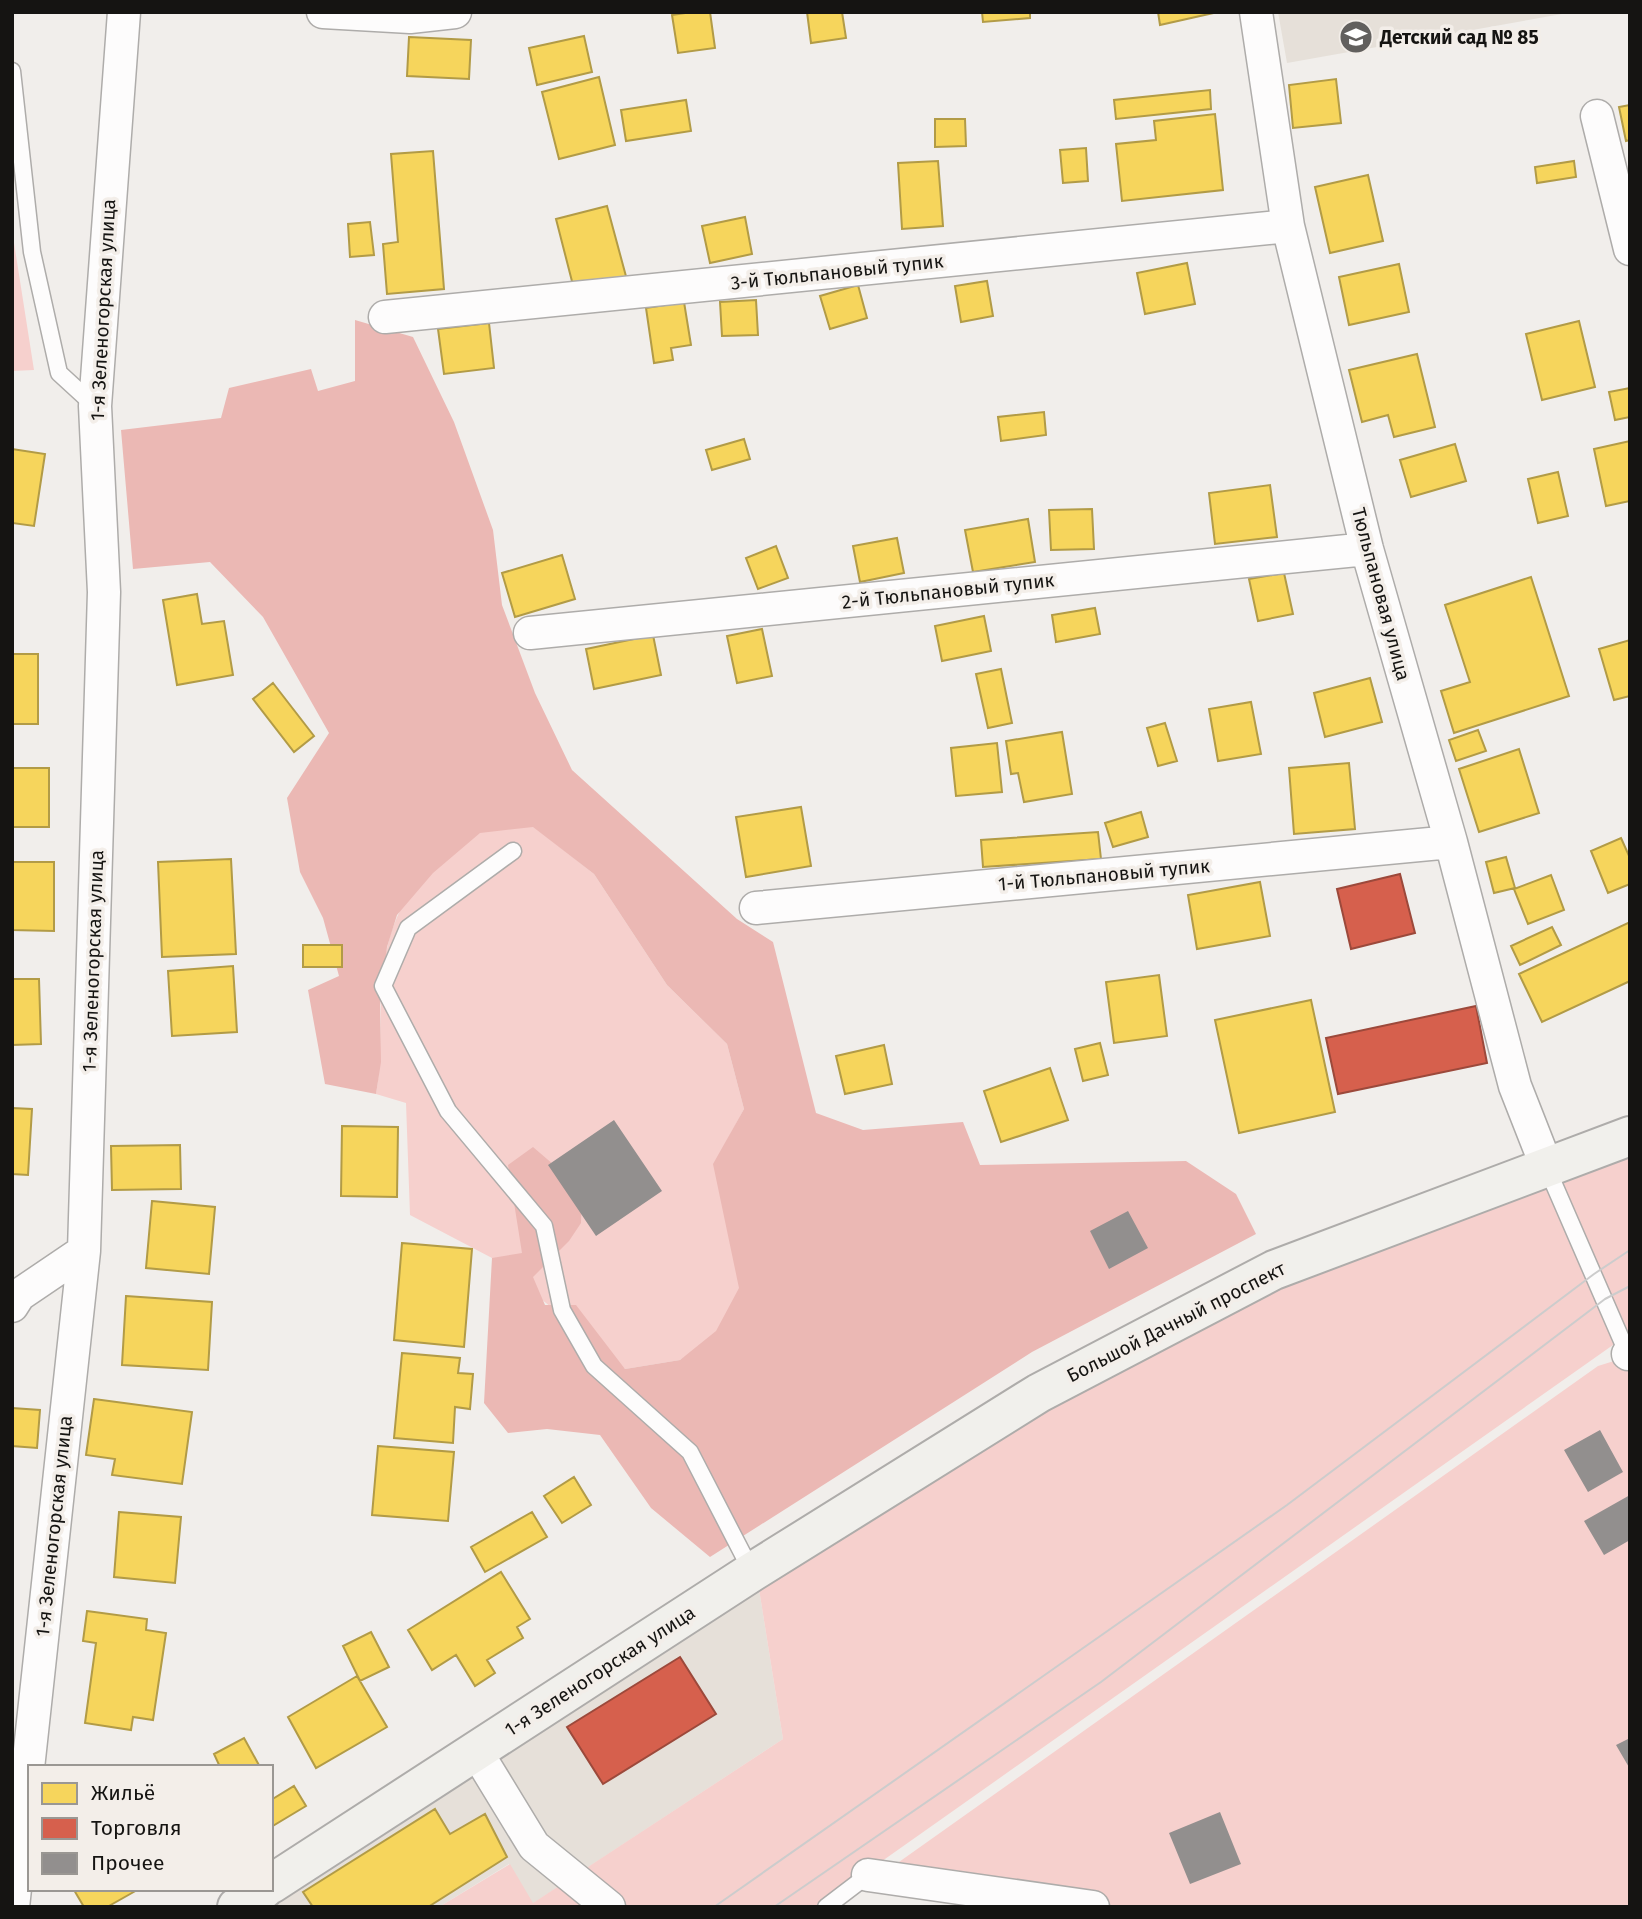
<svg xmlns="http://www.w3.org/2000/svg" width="1642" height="1919" viewBox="0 0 1642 1919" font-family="'Fira Sans',sans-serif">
<rect width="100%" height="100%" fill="#f1eeeb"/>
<path fill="#e6e0d9" d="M1278,12h295l-286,51z
M759,1589l24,150 -251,165 -23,-40 -70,43h-172z"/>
<path fill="#f6d0cd" d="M12,230l22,140 -22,1z
M461,813l72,13 61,48 73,111 60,59 17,65 -30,55 77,120 -111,76 -55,9 -133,-111 -82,-43 -4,-112 -30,-9c9,-50 -1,-101 12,-150 12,-48 47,-90 73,-131z
M1630,1154v179l-813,574h-378l71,-43 23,39 250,-164 -24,-150 287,-178 234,-126z
M1630,1356v551h-537l-203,-29 9,-16 699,-496z"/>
<path fill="#ebb8b4" d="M355,320l58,17 41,85 39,108 9,75 33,88 37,77 165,149 36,23 43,171 47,17 100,-8 17,43 206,-4 50,33 20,40 -224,118 -322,205 -59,-49 -51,-73 -53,-6 -39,4 -24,-30 8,-145 30,-5 -14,-88 25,-18 49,42 -1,34 -12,18 -36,36 12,28h31l49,64 55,-9 36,-29 23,-43 -26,-124 31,-55 -17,-65 -60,-59 -73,-111 -61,-47 -53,6 -47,40 -36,42 -10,32 -7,58 1,57 -5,32 -51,-10 -17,-94 31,-14 -16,-58 -23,-46 -13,-74 42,-65 -66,-116 -53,-55 -77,7 -12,-139 100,-12 8,-30 82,-19 7,22 37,-10z"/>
<path fill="#f6d55c" stroke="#b29b46" stroke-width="2" d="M692,12h18l5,36 -37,5 -6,-38z
M807,12h35l4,26 -35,5z
M982,12h48v6l-47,4z
M1158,12h60l-58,13z
M584,36l8,36 -55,13 -8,-37z
M409,37l62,3 -2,39 -62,-3z
M599,77l16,68 -56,14 -17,-67z
M1336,79l5,44 -48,5 -4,-43z
M1210,90l1,19 -95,10 -2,-19z
M686,100l5,31 -65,10 -5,-31z
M1630,105v35l-4,1 -7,-34z
M1215,114l8,76 -101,11 -6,-57 40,-4 -2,-19z
M935,119h30l1,27 -31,1z
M1086,148l2,33 -25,2 -3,-33z
M433,151l11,138 -57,5 -4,-50 15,-2 -7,-88z
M938,161l5,65 -41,3 -4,-66z
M1574,161l2,16 -39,6 -2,-16z
M1368,175l15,66 -53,12 -15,-66z
M607,206l20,74 -52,13 -19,-74z
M745,217l7,37 -42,9 -8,-37z
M370,222l4,33 -24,2 -2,-33z
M1187,263l8,41 -50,10 -8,-41z
M1399,264l10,48 -60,13 -10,-48z
M987,281l6,35 -32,6 -6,-36z
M858,285l9,33 -37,11 -10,-33z
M756,300l2,35 -36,1 -2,-34z
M684,302l7,43 -20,3 2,12 -19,3 -8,-55z
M1579,321l16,66 -53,13 -16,-66z
M489,323l5,45 -50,6 -6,-45z
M1417,354l18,73 -41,10 -6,-22 -26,7 -13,-52z
M1630,388v29l-15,3 -6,-28z
M1044,412l2,23 -45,6 -3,-24z
M744,439l6,20 -38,11 -6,-20z
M1630,441v60l-24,5 -12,-57z
M1455,444l11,37 -55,16 -11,-37z
M12,449l33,5 -11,72 -22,-3z
M1558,472l10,44 -30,7 -10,-44z
M1270,485l7,52 -62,7 -6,-51z
M1092,509l2,40 -43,1 -2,-40z
M1028,519l7,43 -62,10 -8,-42z
M897,538l7,35 -44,9 -7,-36z
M776,546l12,32 -30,11 -12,-31z
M562,555l13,44 -60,18 -13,-44z
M1284,573l9,41 -35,7 -9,-42z
M1531,577l38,119 -115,37 -13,-42 29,-9 -25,-77z
M197,594l5,30 22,-3 9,54 -56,10 -14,-85z
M1095,608l5,26 -44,8 -4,-27z
M984,616l7,35 -49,10 -7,-35z
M762,629l10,47 -35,7 -10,-47z
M653,635l8,40 -67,14 -8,-40z
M1630,640v56l-16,4 -15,-51z
M12,654h26v70h-26z
M1001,669l11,54 -24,5 -12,-54z
M1370,678l12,44 -57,15 -11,-44z
M273,683l41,53 -20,16 -41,-53z
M1251,702l10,52 -43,7 -9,-52z
M1165,723l12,38 -19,5 -11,-38z
M1478,730l8,21 -30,10 -7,-21z
M1062,732l10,62 -48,8 -6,-29 -7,1 -5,-33z
M997,743l5,49 -46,4 -5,-48z
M1519,749l20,64 -60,19 -20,-63z
M1349,763l6,66 -61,5 -5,-66z
M12,768h37v59h-37z
M801,807l10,59 -65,11 -10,-60z
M1141,812l7,25 -35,10 -8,-24z
M1098,832l3,27 -118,8 -2,-27z
M1621,838l9,20v26l-22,9 -17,-42z
M1506,857l9,31 -21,5 -8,-31z
M231,859l5,95 -74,3 -4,-95z
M12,862h42v69l-42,-1z
M1551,875l13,35 -36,14 -14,-35z
M1260,882l10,54 -73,13 -9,-54z
M1630,922v59l-88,41 -23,-48z
M1552,927l9,18 -41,20 -9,-19z
M303,945h39v22h-39z
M233,966l4,66 -65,4 -4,-65z
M1159,975l8,61 -53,7 -8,-61z
M12,979h27l2,65 -29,1z
M1311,1000l24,112 -96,21 -24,-113z
M1100,1043l8,32 -25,6 -8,-32z
M884,1045l8,39 -47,10 -9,-38z
M1050,1068l18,52 -67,22 -17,-51z
M12,1108l20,1 -4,66 -16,-1z
M342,1126l56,1 -1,70 -56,-1z
M180,1145l1,44 -69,1 -1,-44z
M152,1201l63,6 -6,67 -63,-6z
M402,1243l70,6 -8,98 -70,-7z
M126,1296l86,6 -4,68 -86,-5z
M402,1353l58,5 -2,15 15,1 -3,35 -15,-2 -2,36 -59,-5z
M94,1399l98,13 -10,72 -70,-9 3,-16 -29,-4z
M12,1408l28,2 -3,38 -25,-2z
M378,1446l76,6 -6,69 -76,-6z
M574,1477l17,28 -29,18 -18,-27z
M119,1512l62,5 -6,66 -61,-6z
M532,1512l15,25 -62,35 -14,-25z
M501,1572l29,47 -13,8 6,11 -36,22 8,13 -20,13 -19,-31 -24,15 -24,-40z
M87,1611l60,8 -1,11 20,3 -13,87 -20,-3 -2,13 -46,-7 11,-80 -13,-2z
M371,1632l18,35 -29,14 -17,-35z
M357,1676l30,51 -71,41 -28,-51z
M244,1738l16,29h-40l-6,-13z
M294,1786l12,20 -35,21v-27z
M435,1809l15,25 35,-20 22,43 -79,50h-115l-10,-15z
M139,1889l-32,18h-23l-10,-17z"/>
<path fill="#d6604d" stroke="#9c493b" stroke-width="2" d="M1400,874l15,59 -64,16 -14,-60z
M1476,1006l11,57 -149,31 -12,-56z
M680,1657l36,57 -113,70 -36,-57z"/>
<path fill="#928f8e" d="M614,1120l48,71 -66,45 -48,-71z
M1128,1211l20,37 -39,21 -19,-38z
M1600,1430l23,42 -35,20 -24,-42z
M1630,1495v45l-26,15 -20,-34z
M1630,1738v31l-14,-24z
M1220,1812l21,52 -51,20 -21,-51z"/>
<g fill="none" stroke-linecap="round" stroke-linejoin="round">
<defs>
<path id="lane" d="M12,71l20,181 27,121 36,33
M513,851l-105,77 -25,58 65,125 96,115 18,84 32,56 96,86 62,120
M1546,1166l83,191
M826,1907l42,-32"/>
<path id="street" d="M323,12l87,5 45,-5
M1256,12l32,214 79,323 84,293 64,244 31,79
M1597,116l33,133
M385,317l903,-91
M530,633l837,-84
M756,908l695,-66
M12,1306l7,-11 65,-44
M1628,1354l2,-2
M476,1751l58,95 75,61
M868,1875l225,32
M13,1907l71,-656 20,-659 -9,-186 29,-394"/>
<path id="secondary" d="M271,1884l481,-312 287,-179 235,-123 356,-134
M237,1907l27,-18"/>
</defs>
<use href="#lane" stroke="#aeacaa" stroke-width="19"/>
<use href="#street" stroke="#aeacaa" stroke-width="35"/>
<use href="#secondary" stroke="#aeacaa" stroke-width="42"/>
<use href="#lane" stroke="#fdfcfc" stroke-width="16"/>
<use href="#street" stroke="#fdfcfc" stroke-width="32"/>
<use href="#secondary" stroke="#f1f0ec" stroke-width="38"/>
<path stroke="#ccc" stroke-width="2" d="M714,1907l573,-402 307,-231 36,-24
M774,1907l327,-225 504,-383 25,-13"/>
</g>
<defs>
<symbol id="school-disc" viewBox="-11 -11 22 22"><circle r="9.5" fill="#62605e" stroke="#f3eee9"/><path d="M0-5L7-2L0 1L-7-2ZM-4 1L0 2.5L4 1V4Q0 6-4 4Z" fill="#fff"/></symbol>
</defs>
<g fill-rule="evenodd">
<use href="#school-disc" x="1337" y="18" width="38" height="38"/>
</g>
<g text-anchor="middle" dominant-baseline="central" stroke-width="7" stroke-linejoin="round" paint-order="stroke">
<g font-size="19" font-weight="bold" fill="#151412" stroke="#f3eee9" text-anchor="start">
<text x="1380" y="37">Детский сад № 85</text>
</g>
<g font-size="19" fill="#151412" stroke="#f3eee9">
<text transform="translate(837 272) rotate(-6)">3-й Тюльпановый тупик</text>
<text transform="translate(103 310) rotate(-87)">1-я Зеленогорская улица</text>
<text transform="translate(948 591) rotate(-6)">2-й Тюльпановый тупик</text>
<text transform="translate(1381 594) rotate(75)">Тюльпановая улица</text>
<text transform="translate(1104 875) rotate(-5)">1-й Тюльпановый тупик</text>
<text transform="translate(93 961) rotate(-88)">1-я Зеленогорская улица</text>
<text transform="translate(1176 1322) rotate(-27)">Большой Дачный проспект</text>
<text transform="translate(54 1526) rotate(-84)">1-я Зеленогорская улица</text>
<text transform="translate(600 1671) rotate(-33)">1-я Зеленогорская улица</text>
</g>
</g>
<rect width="1642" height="1919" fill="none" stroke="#151412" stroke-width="28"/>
<rect x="28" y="1765" width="245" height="126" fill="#f3eee9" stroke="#9a9793" stroke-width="2"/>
<rect x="42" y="1783" width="35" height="21" fill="#f6d55c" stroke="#9a9793" stroke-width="2"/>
<text x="91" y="1800" font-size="21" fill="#151412">Жильё</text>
<rect x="42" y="1818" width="35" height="21" fill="#d6604d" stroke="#9a9793" stroke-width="2"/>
<text x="91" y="1835" font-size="21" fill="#151412">Торговля</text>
<rect x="42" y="1853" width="35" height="21" fill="#928f8e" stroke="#9a9793" stroke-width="2"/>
<text x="91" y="1870" font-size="21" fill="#151412">Прочее</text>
</svg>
